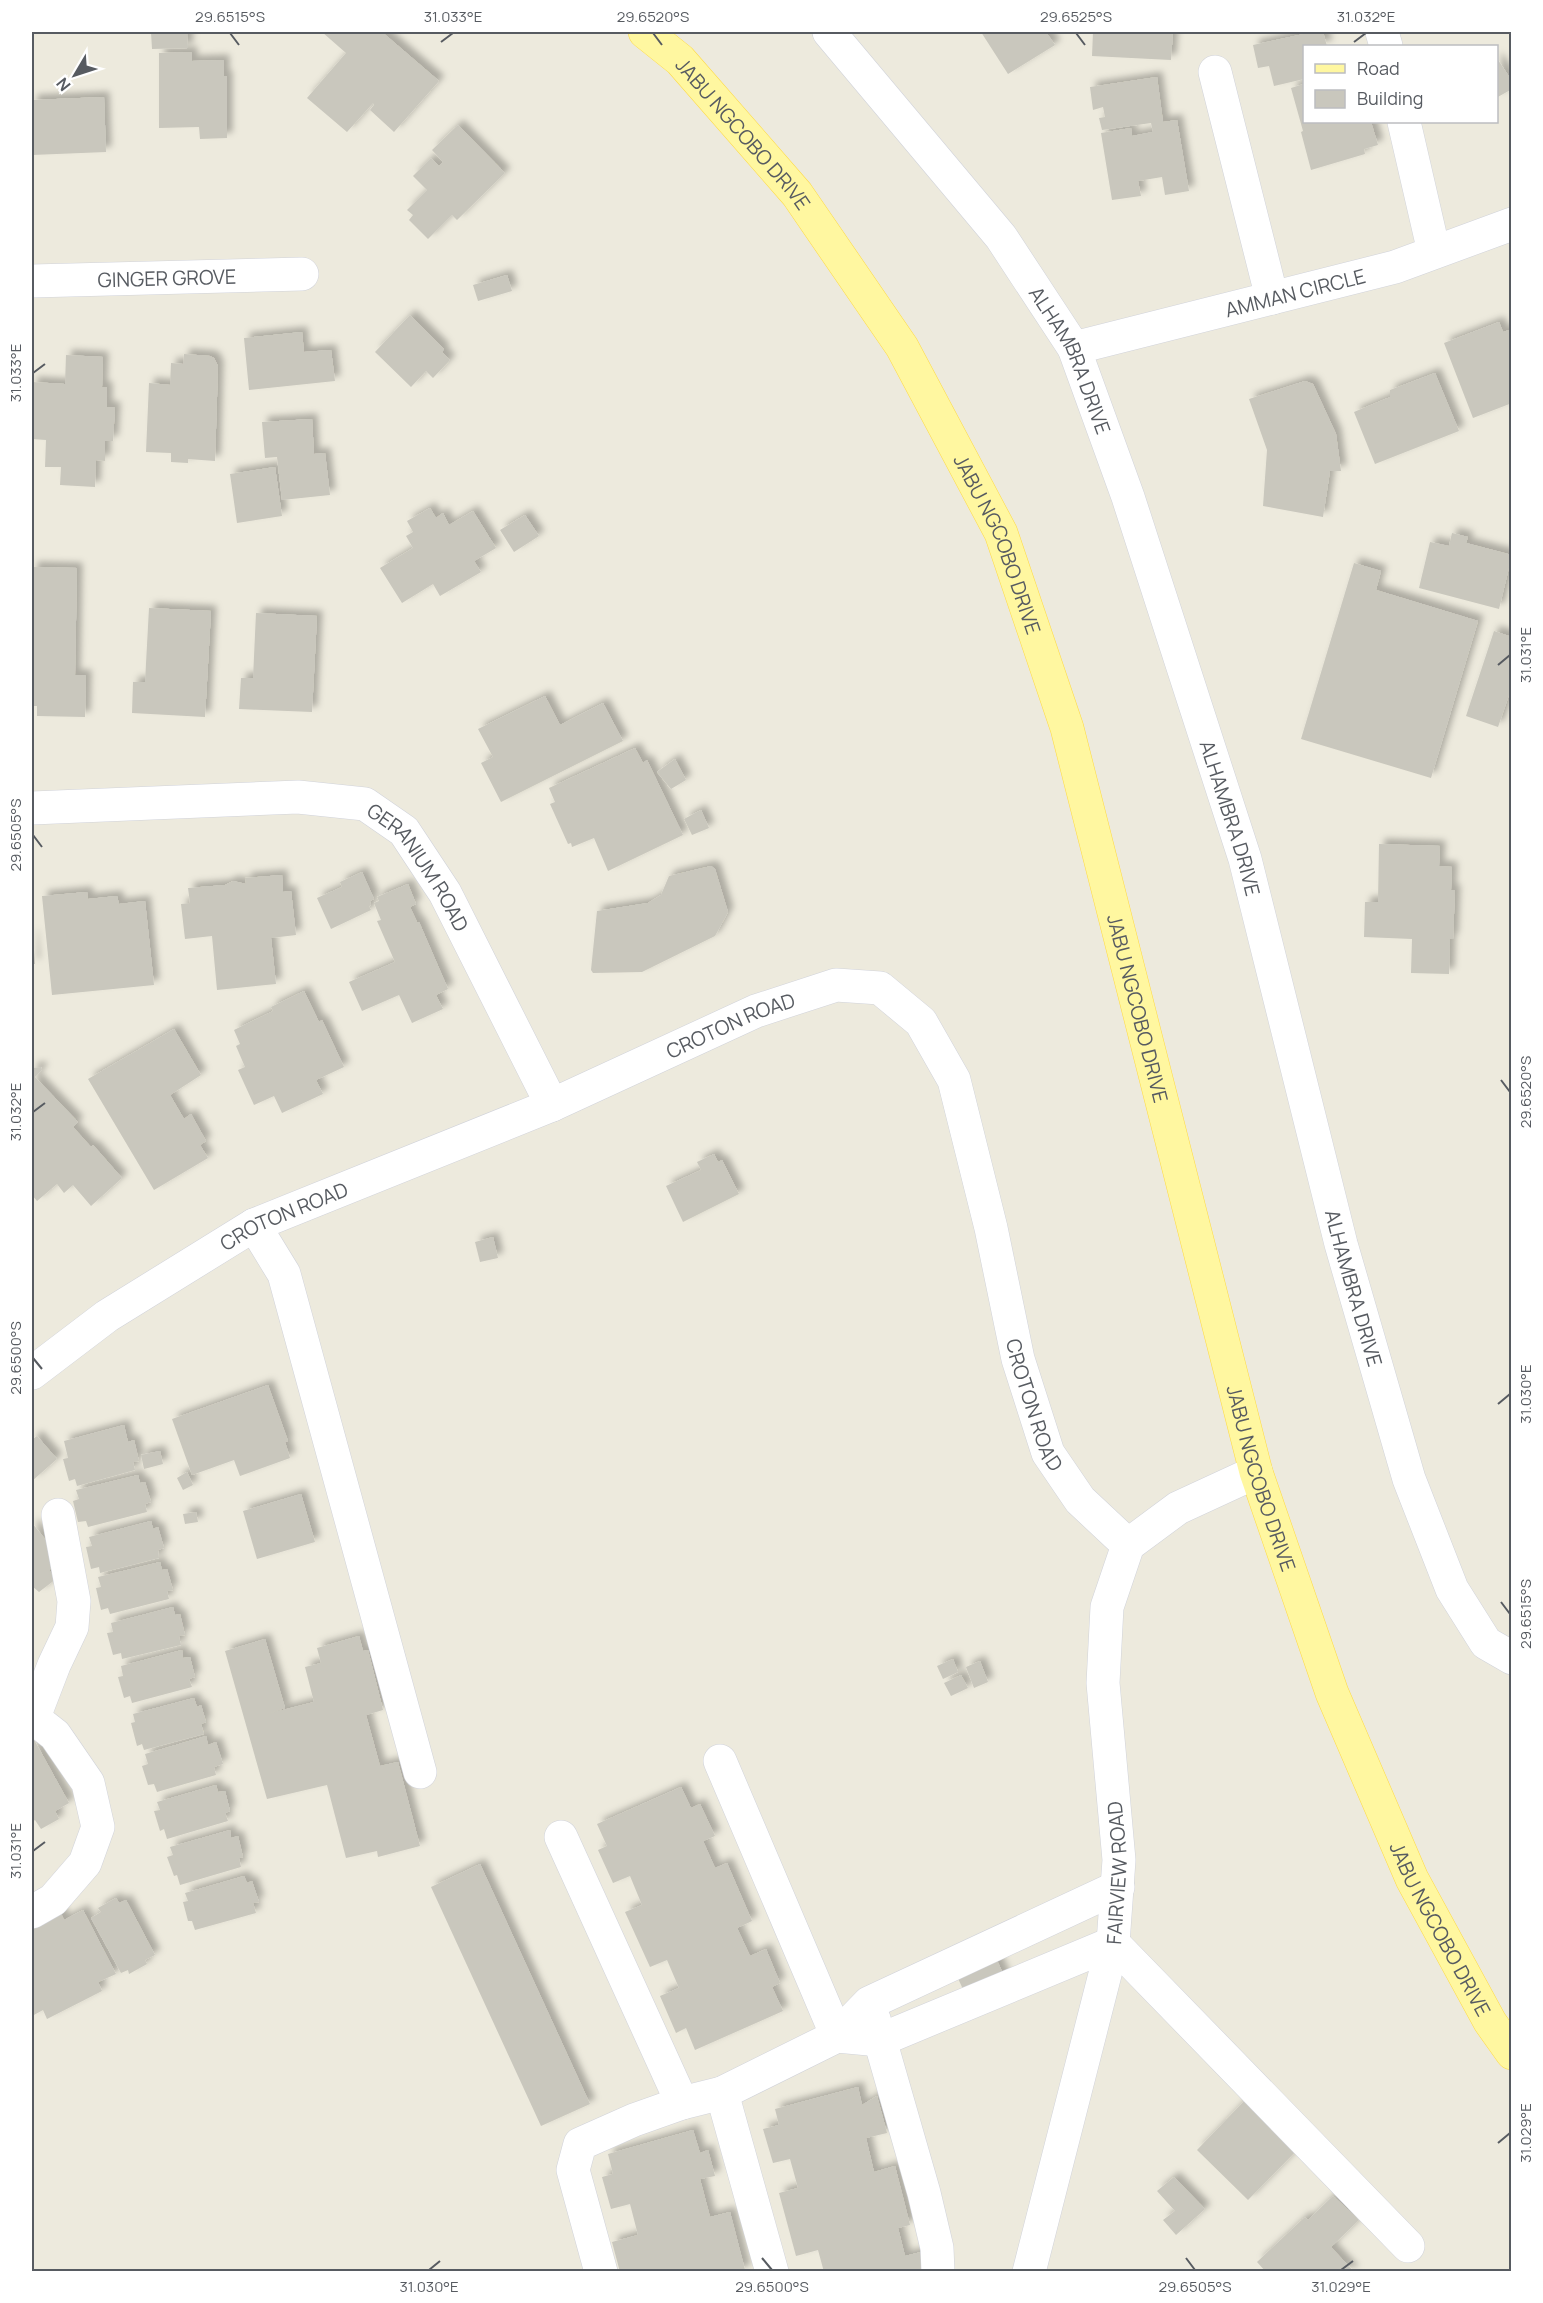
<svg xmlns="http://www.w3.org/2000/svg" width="1543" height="2303" viewBox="0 0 1543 2303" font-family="Manrope,sans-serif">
<defs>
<filter id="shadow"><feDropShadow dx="5.5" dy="-5.5" stdDeviation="3" flood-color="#0004"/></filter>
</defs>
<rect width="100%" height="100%" fill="#edeadd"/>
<path fill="#c9c7bd" filter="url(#shadow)" d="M151,32h36l1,16 -36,1z
M322,32h60l57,49 -45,51 -24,-22 4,-5 -1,-2 -26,29 -40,-34 39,-45z
M981,32h65l9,13 -47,29z
M1093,32h80l-2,28 -79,-4z
M1313,32h10l4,14h-23v33l-30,7 -5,-20 -11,2 -5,-23z
M192,52v9l32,-1v16h3v62l-27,1 -1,-12 -40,1v-75z
M1496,57l16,24v8l-16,9z
M1157,77l6,45 14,-2 12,71 -24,4 -3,-18 -24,4 3,15 -29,4 -11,-67 30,-5 1,8 21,-4 -2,-9 -49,7 -3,-12 6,-1 -2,-10 -10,3 -3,-23z
M1304,84v38h67l7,23 -14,4 1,5 -54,16 -10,-38 2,-1 -12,-43z
M104,97l2,55 -74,3v-55z
M458,125l47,48 -48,47 -5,-5 -24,24 -19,-19 4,-5 -6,-5 20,-20 -14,-14 18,-18 8,8 4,-4 -11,-12z
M507,275l5,16 -34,10 -5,-16z
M410,315l34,34 -2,3 8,8 -17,18 -7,-7 -15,16 -36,-35z
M1499,322l4,10 9,-3v74l-39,15 -29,-75z
M302,332l2,20 27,-2 4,31 -86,9 -5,-52z
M184,354l26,2 4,2 4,8 -3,95 -27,-2v4l-17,-1v-9l-25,-1 3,-69 21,2 1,-22 12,1z
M66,355l37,2 -1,30h5v20h8l-2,34h-8v20l-9,-1 -1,27 -35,-2 1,-18h-16l1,-27 -14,-1v-57l33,2z
M1435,373l24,58 -84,33 -21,-52 36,-15v-7z
M1305,381l8,3 23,50 5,37h-11l-7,46 -60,-11 4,-56 -18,-51z
M312,419l2,35 11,-1 5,42 -48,5 -5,-43 -12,1 -3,-36z
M275,467l7,49 -45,7 -7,-49z
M430,508l6,10 7,-5 6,12 24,-14 23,37 -22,13 7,11 -41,24 -7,-12 -31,19 -22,-35 33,-20 -7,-12 7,-4 -6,-11z
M525,515l14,21 -25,16 -14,-22z
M1452,533l16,4 -2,6 46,12 -13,54 -80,-21 11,-46 19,4z
M1354,563l27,8 -5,19 102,31 -47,157 -130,-39z
M32,567l45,1 -2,107h11l-1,42 -48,-1v-10h-5z
M149,608l62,3 -6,106 -73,-4 1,-31h12z
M256,613l61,3 -5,96 -73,-3 2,-31h12z
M1494,631l18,6v49l-14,41 -32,-11z
M545,696l15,29 43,-22 20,38 -122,61 -20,-39 12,-6 -15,-28z
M635,748l8,15 4,-3 36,75 -75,36 -14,-33 -22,9 -1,-4 -3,1 -18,-40 5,-2 -6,-14z
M675,759l11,21 -15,9 -14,-17z
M701,810l8,18 -17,7 -8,-16z
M1379,844l61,2 -1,20 13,1 -1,23h4l-2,49h-3l-1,35 -38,-1 1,-34 -48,-2 1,-35h13z
M711,866l4,3 13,43 -13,24 -73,36 -49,1 -2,-3 6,-59 51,-8 13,-8 8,-19z
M362,872l12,27 -4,2 1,4 -2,1 2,4 -40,19 -14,-31 25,-11 -2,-5z
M282,875l1,17 8,-1 5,44 -25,3 5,46 -59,6 -5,-54 -27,3 -4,-35 9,-1 -2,-15 37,-3 8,-4 13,3 -1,-6z
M408,884l8,20 -6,3 7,15h2l29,67 -12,6 7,14 -31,14 -13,-28 -37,16 -13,-29 46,-20 -18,-41 4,-1 -7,-17 5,-2 -2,-4z
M87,892l1,7 29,-3 2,8 26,-3 9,84 -102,10 -10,-99z
M32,935h1l2,29h-3z
M304,991l15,31 3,-2 22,47 -28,13 7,14 -41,19 -8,-17 -20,9 -16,-35 7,-3 -9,-21 4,-2 -6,-14 39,-19 -2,-4z
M174,1029l27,46 -31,20 14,24 7,-5 15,27 -6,4 8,13 -54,32 -66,-111z
M41,1067l1,3 -7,7 43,45 -5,5 18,20 2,-2 29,33 -31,28 -18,-21 -9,8 -7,-9 -20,17 -5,-6v-127z
M714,1154l4,8 4,-2 17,34 -56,28 -17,-36 35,-16 -4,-8z
M493,1237l5,21 -18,4 -5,-20z
M268,1385l20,56 -3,1 5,16 -50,18 -6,-16 -42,15 -20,-56z
M124,1425l4,17 6,-2 5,21 -6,1 2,8 -58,16 -2,-7 -6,2 -6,-22 5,-1 -4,-17z
M37,1436l20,23 -25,22v-41z
M160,1451l3,13 -19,5 -3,-14z
M187,1472l6,13 -10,5 -6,-12z
M138,1475l2,8 5,-1 6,20 -6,2 2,8 -59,15 -2,-6 -8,1 -5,-21 6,-2 -3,-9z
M301,1494l14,48 -58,17 -14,-48z
M196,1512l2,10 -13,2 -2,-10z
M151,1521l2,8 5,-2 6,21 -6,2 1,8 -59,15 -1,-6 -8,2 -5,-22 6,-1 -3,-9z
M32,1523l30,37 -13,10 7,9 -17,13 -7,-6z
M160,1562l2,8 5,-1 6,21 -6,1 2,8 -59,15 -2,-6 -7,2 -5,-22 5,-1 -3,-10z
M173,1607l2,8 5,-1 5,21 -6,1 2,9 -59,14 -1,-6 -8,2 -6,-22 6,-1 -2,-9z
M359,1636l4,15 5,-1 15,60 -17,5 14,51 18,-4 22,84 -42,11 -1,-6 -31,7 -19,-73 -60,14 -42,-148 40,-12 20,69 -18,6 47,-12 -9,-35 16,-4 -4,-15z
M182,1650l1,8 7,-1 5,20 -6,2 3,8 -60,16 -2,-7 -6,2 -6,-21 5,-1 -2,-10z
M953,1659l5,13 -15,7 -6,-13z
M980,1661l8,21 -14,6 -8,-21z
M961,1675l7,13 -17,8 -7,-13z
M194,1698l3,9 4,-2 5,17 -5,2 3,10 -60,16 -2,-6 -5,2 -6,-23 4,-1 -2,-8z
M32,1736l37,67 -14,8 4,8 -18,10 -6,-9 -3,2z
M206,1736l2,9 8,-3 7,22 -9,3 2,8 -59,17 -3,-8 -6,1 -6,-19 6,-2 -3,-10z
M216,1785l2,7 7,-1 5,20 -5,2 3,8 -61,18 -3,-10 -4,2 -6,-20 6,-1 -3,-8z
M681,1787l10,21 9,-4 15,32 -12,5 12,27 12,-5 25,58 -15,7 13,28 16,-7 14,34 -8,4 11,24 -88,39 -9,-22 -10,5 -16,-37 19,-8 -12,-28 -17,7 -25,-55 17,-7 -12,-29 -17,7 -15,-33 9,-4 -10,-22z
M230,1830l1,8 7,-2 5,21 -4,1 2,9 -61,18 -3,-10 -3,1 -7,-19 6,-2 -3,-8z
M480,1864l110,240 -49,22 -110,-239z
M244,1876l3,7 5,-2 7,21 -6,1 3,10 -61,17 -3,-9h-4l-5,-19 5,-1 -3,-8z
M116,1898l3,5 7,-3 29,55 -10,5 2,4 -18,10 -1,-4 -7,3 -30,-55 10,-6 -3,-4z
M83,1910l33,64 -18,8 4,9 -55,28 -4,-9 -11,6v-90l28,-15 4,9z
M994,1954l13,28 -39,18 -13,-28z
M858,2087l4,18 15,-9 10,37 -21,5 8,34 21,-6 15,59 -12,3 7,28 20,-5 5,21h-106l-6,-22 -22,6 -17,-63 19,-5 -8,-29 -17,4 -10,-34 16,-4 -4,-16z
M1250,2095l51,51 -53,54 -51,-50z
M693,2130l7,23 8,-3 7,26 -15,3 10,38 20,-5 15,58 -5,2h-120l-8,-30 26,-7 -8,-31 -19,5 -9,-32 11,-3 -5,-20z
M1174,2177l31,32 -29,26 -13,-15 12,-9 -18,-20z
M1333,2196l26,24 -28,27 23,25h-88l-9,-10 48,-45 3,3z"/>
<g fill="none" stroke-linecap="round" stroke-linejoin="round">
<defs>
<g id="minor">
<path id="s1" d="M829,32l172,205 73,111 54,149 117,362 96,385 68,235 43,110 34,54 26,15"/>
<path d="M1382,32l4,14"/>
<path d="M1215,72l57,226"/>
<path d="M1404,122l30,130"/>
<path id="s2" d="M32,281l270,-7"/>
<path id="s3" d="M1074,348l321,-81 117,-43"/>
<path id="s4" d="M32,808l266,-11 67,7 39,27 41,62 107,212"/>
<path d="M254,1225l30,49 136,498"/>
<path id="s5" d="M32,1373l75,-57 147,-91 298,-120 204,-94 80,-26 44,3 41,34 33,58 37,148 27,131 30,94 32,47 48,45"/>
<path d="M32,1717l23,18 33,48 10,44 -13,36 -32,37 -21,12"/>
<path d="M34,1717l20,-52 18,-38 2,-26 -16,-86"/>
<path d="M720,1761l117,275 32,-33 249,-116"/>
<path d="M561,1837l121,266"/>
<path d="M874,2019l50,174 13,55 1,24"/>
<path d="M722,2093l50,179"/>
<path d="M601,2272l-28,-102 7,-26 54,-24 48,-17 40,-10 115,-57 43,4 233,-97 295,303"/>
<path id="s6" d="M1029,2272l84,-329 6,-83 -16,-177 4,-76 21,-62 50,-37 78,-36"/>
</g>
<g id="major">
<path id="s7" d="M645,32l35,28 117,134 105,153 99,186 66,195 189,744 76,221 80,186 78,143 22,31"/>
</g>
</defs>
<use href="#minor" stroke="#d1d3da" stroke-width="34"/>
<use href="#major" stroke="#ffda44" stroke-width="34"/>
<use href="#minor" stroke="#fff" stroke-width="33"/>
<use href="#major" stroke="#fff7a0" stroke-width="33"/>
</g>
<path fill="none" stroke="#575b61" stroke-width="2" d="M230,33l9,12M653,33l9,12M1076,33l9,12M441,42l12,-9M1354,42l12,-9M33,373l12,-9M1498,665l12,-10M33,835l9,12M1501,1080l9,12M33,1112l12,-9M33,1358l9,11M1498,1404l12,-10M1501,1602l9,12M33,1851l12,-9M1498,2143l12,-10M762,2258l10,12M1186,2258l9,12M429,2270l11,-9M1341,2270l12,-9"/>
<g text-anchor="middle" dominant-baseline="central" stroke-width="6" stroke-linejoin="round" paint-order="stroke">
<g font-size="20" fill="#575b61" stroke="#fff">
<text stroke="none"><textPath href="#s7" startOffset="142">JABU NGCOBO DRIVE</textPath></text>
<text stroke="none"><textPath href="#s2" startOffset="135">GINGER GROVE</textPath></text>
<text stroke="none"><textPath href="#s3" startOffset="228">AMMAN CIRCLE</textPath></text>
<text stroke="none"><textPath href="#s1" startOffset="410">ALHAMBRA DRIVE</textPath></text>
<text stroke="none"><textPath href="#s7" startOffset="628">JABU NGCOBO DRIVE</textPath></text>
<text stroke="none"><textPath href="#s1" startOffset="896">ALHAMBRA DRIVE</textPath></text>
<text stroke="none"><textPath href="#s4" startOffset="418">GERANIUM ROAD</textPath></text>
<text stroke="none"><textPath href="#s7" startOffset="1114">JABU NGCOBO DRIVE</textPath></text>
<text stroke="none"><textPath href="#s5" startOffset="784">CROTON ROAD</textPath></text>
<text stroke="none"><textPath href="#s5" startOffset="298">CROTON ROAD</textPath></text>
<text stroke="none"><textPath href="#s1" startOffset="1382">ALHAMBRA DRIVE</textPath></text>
<text stroke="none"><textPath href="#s5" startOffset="1396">CROTON ROAD</textPath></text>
<text stroke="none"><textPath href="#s7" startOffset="1600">JABU NGCOBO DRIVE</textPath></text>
<text stroke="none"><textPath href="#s6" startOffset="410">FAIRVIEW ROAD</textPath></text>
<text stroke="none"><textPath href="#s7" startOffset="2086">JABU NGCOBO DRIVE</textPath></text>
</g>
</g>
<rect width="1543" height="2303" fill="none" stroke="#ffffff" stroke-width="66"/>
<rect x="1303" y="45" width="195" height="78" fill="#ffffff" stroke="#bcbdc0" stroke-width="1.5"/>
<rect x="1315" y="64" width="30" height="9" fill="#fff7a0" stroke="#bcbdc0" stroke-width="1.5"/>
<text x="1357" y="75" font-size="18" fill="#575b61">Road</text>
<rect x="1315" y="90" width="30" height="18" fill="#c9c7bd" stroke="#bcbdc0" stroke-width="1.5"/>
<text x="1357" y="105" font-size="18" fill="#575b61">Building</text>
<g transform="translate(75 75) rotate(231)" stroke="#ffffff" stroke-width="4.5" paint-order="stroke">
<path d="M0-4.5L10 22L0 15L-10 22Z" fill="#575b61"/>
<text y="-9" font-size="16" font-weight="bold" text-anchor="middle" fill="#575b61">N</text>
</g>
<rect x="33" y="33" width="1477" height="2237" fill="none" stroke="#575b61" stroke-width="2"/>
<g font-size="15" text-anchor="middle" fill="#575b61">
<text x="230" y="22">29.6515°S</text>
<text x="453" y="22">31.033°E</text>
<text x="653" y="22">29.6520°S</text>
<text x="1076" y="22">29.6525°S</text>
<text x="1366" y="22">31.032°E</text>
<text transform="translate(16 373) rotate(-90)" y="5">31.033°E</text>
<text transform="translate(1526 655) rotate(-90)" y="5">31.031°E</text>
<text transform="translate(16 835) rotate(-90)" y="5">29.6505°S</text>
<text transform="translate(1526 1092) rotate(-90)" y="5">29.6520°S</text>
<text transform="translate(16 1112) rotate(-90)" y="5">31.032°E</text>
<text transform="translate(16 1358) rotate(-90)" y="5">29.6500°S</text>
<text transform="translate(1526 1394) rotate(-90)" y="5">31.030°E</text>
<text transform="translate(1526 1614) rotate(-90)" y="5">29.6515°S</text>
<text transform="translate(16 1851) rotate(-90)" y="5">31.031°E</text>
<text transform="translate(1526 2133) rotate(-90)" y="5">31.029°E</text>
<text x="429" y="2292">31.030°E</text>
<text x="772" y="2292">29.6500°S</text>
<text x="1195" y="2292">29.6505°S</text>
<text x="1341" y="2292">31.029°E</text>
</g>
</svg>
